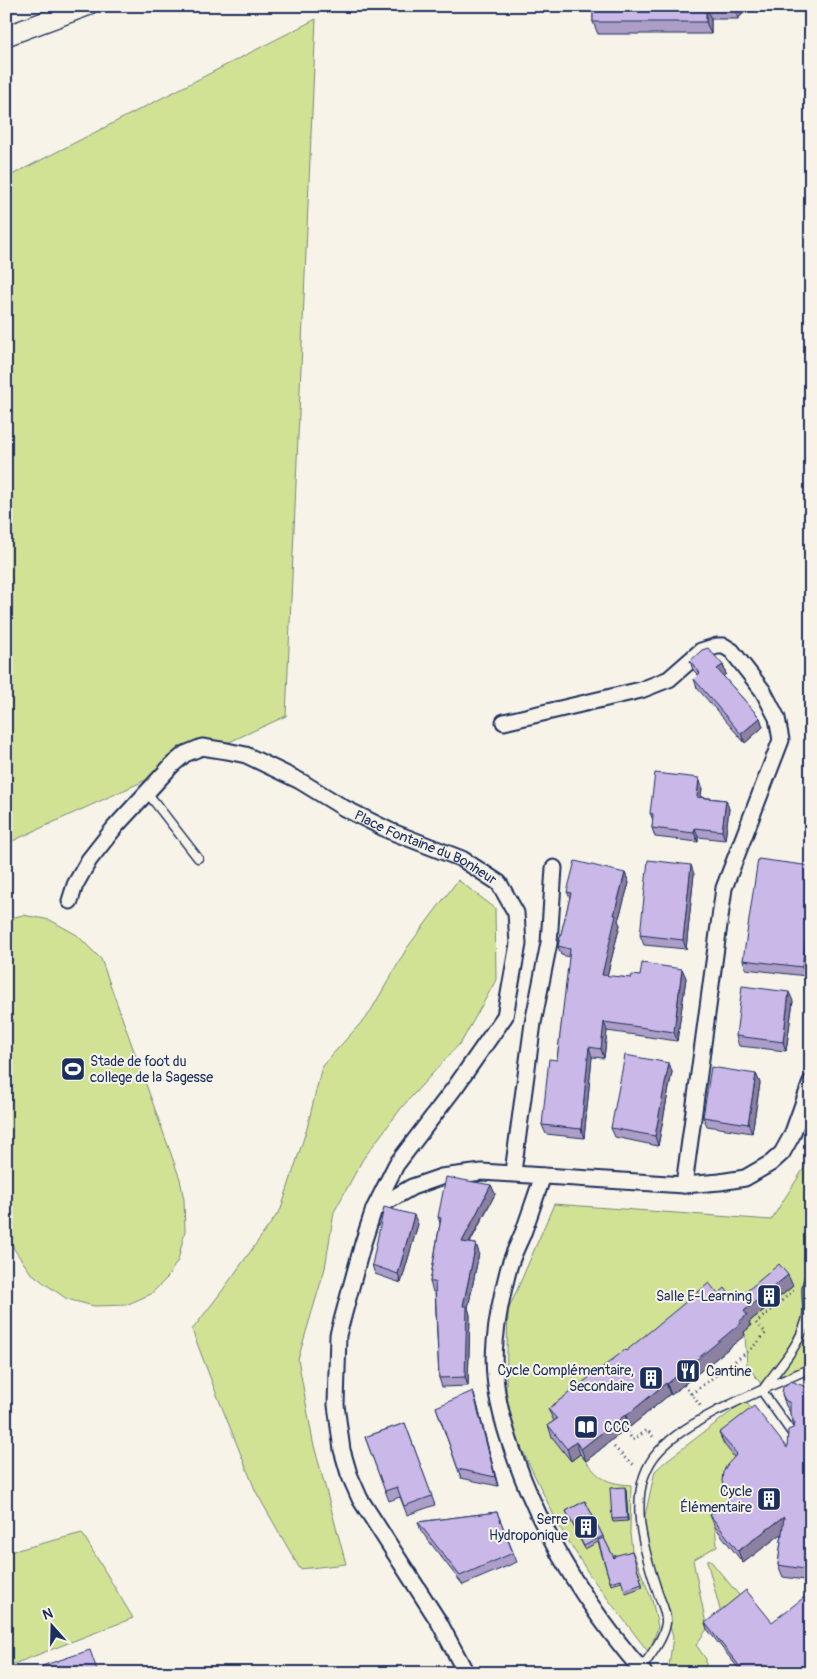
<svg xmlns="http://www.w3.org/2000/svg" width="817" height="1679" viewBox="0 0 817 1679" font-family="Pangolin,sans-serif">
<rect width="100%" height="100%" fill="#f7f3e8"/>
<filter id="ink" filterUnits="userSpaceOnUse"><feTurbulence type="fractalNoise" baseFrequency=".02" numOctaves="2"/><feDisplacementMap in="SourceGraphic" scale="10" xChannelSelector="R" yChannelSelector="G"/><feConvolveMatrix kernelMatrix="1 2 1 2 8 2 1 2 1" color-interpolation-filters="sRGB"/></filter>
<g filter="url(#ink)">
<path fill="#d2e295" stroke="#76887a" d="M316,19l-30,697 -280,128v-666z
M458,880l37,28 1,72 -34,61 -60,66 -39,52 -29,53 -9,56 -27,91 15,83 33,122 -46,5 -44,-77 -43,-107 -21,-55 30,-39 59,-82 26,-81 15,-62 47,-52 38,-66z
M23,915l27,5 27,15 24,24 79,220 4,21 1,31 -7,29 -11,18 -16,16 -25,11 -32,1 -27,-7 -23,-16 -14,-11 -16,-23 -8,-21v-309z
M811,1157v211l-47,20 -17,-23 -2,-30 -1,-3 -183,99 10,30 9,-7c18,22 21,29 51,31l-1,48 2,17 20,50 6,27 -9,26 -60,-79 -30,-48 -46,-95 -7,-41 2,-79 46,-107 217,16z
M745,1401l13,16 -23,42 -7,42 -13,26 2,19 -24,14 14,69 -11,16 10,14v8l-5,6h-33l5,-36 -24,-82 -5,-35 11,-49 11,-10z
M82,1533l51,85 -127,49v-114z
M709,1559l34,41 -21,17 -15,-56z"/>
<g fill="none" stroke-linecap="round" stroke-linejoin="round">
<defs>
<path id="service" d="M146,791l52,67
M794,1436l-30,-42v-6c15,-21 35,-42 42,-67 5,-14 -4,-33 5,-46
M641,1669c9,-13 23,-30 25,-46 1,-12 -6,-22 -9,-33 -14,-42 -32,-101 1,-138 16,-18 38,-30 59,-41 31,-15 62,-29 94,-43"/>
<g id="minor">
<path d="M504,722l137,-32 28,-11 32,-28 16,-5h7l8,5 31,40 14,27 4,22 -57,148 -40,297"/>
<path id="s1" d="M70,901l5,-16 14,-25 26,-33 57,-62 13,-11 17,-7 25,4 19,4 54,26 44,27 46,23 72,28 37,24 17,30 2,31 -13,72 -49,70 -60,79 -22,44 -11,34 -25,92 -2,70 6,45 7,24 11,25 79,123 27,51"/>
<path d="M513,1172l20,-149 16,-80 5,-75"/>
<path d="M543,1176c-7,19 -13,38 -20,57 -5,12 -12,25 -15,38 -6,23 -11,48 -13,71 -4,41 7,80 21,118 28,79 73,150 128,213"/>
<path d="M374,1209l38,-22 29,-10 41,-5 202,13 36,-3 25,-4 26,-15 11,-10 10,-18 19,-53"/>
</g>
<path id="tertiary" d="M6,36l81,-30"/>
</defs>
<use href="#service" stroke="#1b2f5e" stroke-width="11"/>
<use href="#minor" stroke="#1b2f5e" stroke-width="19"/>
<use href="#tertiary" stroke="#1b2f5e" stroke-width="22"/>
<path stroke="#1b2f5e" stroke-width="3" stroke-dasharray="1 4" stroke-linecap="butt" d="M684,1385l18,23
M691,1394l59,-44 16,-17 -10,-10 38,-33
M624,1428l9,12 14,-10 8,9
M614,1447l14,14 8,5"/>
<use href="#service" stroke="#f7f3e8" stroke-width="8"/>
<use href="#minor" stroke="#f7f3e8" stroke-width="15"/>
<use href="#tertiary" stroke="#f7f3e8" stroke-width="19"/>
</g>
<path fill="#ad9ec8" stroke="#1b2f5e" d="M593,6l156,1 -11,12h-27v15h-113l-5,-12z
M690,661l33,4 3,9 -3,2 37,42 3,9 -18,16 -48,-55 -3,-9 4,-4 -5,-5z
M702,787l-1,10 25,3 3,9 -4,31 -27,-3v5l-43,-5 -3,-9 1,-8 -3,-7z
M811,866v70l-5,40 -60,-7 -3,-9z
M625,873l4,10 -11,38 2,4 -13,51 24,2 9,-2 42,-7 4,9 -9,63 -70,-10 -3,27 -12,-1 -8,81 -38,-4 -4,-9 15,-65 13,-103 -9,-2 -3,-9 12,-48 -3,-6z
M694,874l-8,75 -42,-4 -4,-10z
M793,1001l-7,50 -47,-5 -3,-10z
M669,1063l3,9 -14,74 -43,-9 -4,-9z
M756,1074l4,9 -8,50 -45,-7 -4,-9z
M491,1185l4,9 -25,49 6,1 3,9 -11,55 2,7 -2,71 -26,1 -3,-9 -4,-86h-2l-3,-10 10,-59 -2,-6z
M418,1224l-17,59 -26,-9 -3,-9z
M793,1286l-44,36 2,4 -7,6 1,3 -74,60 -1,-1 -40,33 -1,-1 -43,35 -6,-7 -9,7 -19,-24 -4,-12 6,-4 -6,-12 78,-58 92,-57 17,7z
M811,1381v200l-28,-4 -5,-12 4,-32 -39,30 -28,-36 -5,-12 18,-14 -4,-12 10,-32 -10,-13 -5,-11 68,15 7,-21 -4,-13v-2l-4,-6 -4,-12 27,-6z
M476,1400l22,86 -37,-8 -25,-71z
M405,1423l30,82 -28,10 -7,-18 -11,4 -24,-64z
M625,1487l1,3 2,31 -15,1 -1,-3z
M585,1501l29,57 18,-7 11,36 -17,6 -4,-11 -11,3 -13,-43 -13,7 -19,-38z
M497,1512l20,50 -54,23 -42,-54 -3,-9z
M772,1622l39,51h-69l-35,-44 -2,-6z"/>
<path fill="#8d81a2" stroke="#1b2f5e" d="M734,6h15v1l-11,12 -4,-12z
M706,7l5,12v15l-5,-12z
M723,665l3,9 -5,4 -4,-9z
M760,718l3,9 -18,16 -4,-9z
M699,778l3,9 -2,19 -3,-9z
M726,800l3,9 -4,31 -3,-9z
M695,828l3,9v5l-4,-9z
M691,865l3,9 -8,75 -3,-9z
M625,873l4,10 -11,38 2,4 -15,59 -3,-9 12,-60z
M811,901v35l-5,40 -4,-9z
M682,969l4,9 -9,63 -3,-9z
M789,992l4,9 -7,50 -3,-9z
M604,1022l3,9 -3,27 -3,-9z
M589,1047l3,10 -8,81 -3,-9z
M669,1063l3,9 -14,74 -3,-10z
M756,1074l4,9 -8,50 -4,-9z
M491,1185l4,9 -30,57 -3,-9z
M414,1215l4,9 -17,59 -3,-9z
M476,1244l3,9 -11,55 2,7 -2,71 -3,-9 -2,-71z
M788,1275l5,11 -44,36 2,4 -7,6 1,3 -74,60 -4,-11 73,-63 4,-10z
M666,1383l4,11 -40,33 -4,-11z
M473,1391l3,9 22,86 -3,-9z
M625,1415l4,11 -43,35 -5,-12z
M576,1442l4,12 -9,7 -4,-12z
M625,1487l1,3 2,31 -1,-3z
M784,1517l4,12 -45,34 -5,-12z"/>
<path fill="#c9b8e8" stroke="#1b2f5e" d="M593,6h141v1h-28v15h-113z
M708,648l15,17 -6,4 43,49 -19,16 -47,-55 6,-6 -10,-12 12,-11z
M655,773l44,5 -2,19 29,3 -4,31 -27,-3 -1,5 -42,-5 1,-14 -3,-1z
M758,859l53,7v35l-9,66 -59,-7z
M648,860l43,5 -8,75 -43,-5z
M575,861l50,12 -11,42h2l-14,60 29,3 1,-3 8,1 2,-13 40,6 -8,63 -70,-10 -3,27 -12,-2 -8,82 -39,-4 7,-66 8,1 13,-111 -12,-3 13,-53 -4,-1z
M742,986l47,6 -6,50 -47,-6z
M625,1055l44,8 -14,73 -44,-8z
M711,1067l45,7 -8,50 -45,-7z
M446,1177l45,8 -29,57 14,2 -13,62h4l-2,71 -26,1 -4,-96h-5l11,-64 -3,-1z
M384,1207l30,8 -16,59 -26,-9z
M779,1264l9,11 -44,36 3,4 -7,6 1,2 -74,61 -1,-1 -40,33 -1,-1 -44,34 -5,-7 -9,7 -19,-24 9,-6 -9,-10 77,-59 1,1 83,-68 9,11 7,-6 10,13z
M791,1381l18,7 1,-7h1v189l-33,-5 6,-48 -46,34 -28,-36 20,-15 -6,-11 -2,-8 1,-9 4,-7 10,-11 -18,-21 35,-27 33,42 1,-18 5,-2 2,-4 -5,-10v-11l-5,-3 -3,-6 1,-7z
M473,1391l22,86 -37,-8 -22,-62z
M405,1423l27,73 -28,10 -7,-19 -12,4 -20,-54z
M625,1487l2,31 -15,1 -2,-31z
M585,1501l18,35 -19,10 -18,-35z
M497,1512l16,41 -53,23 -42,-54z
M604,1538l10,20v-2l18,-5 10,33 -18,6 -3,-11 -11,3 -12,-42z
M746,1590l26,32 39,-30v77l-5,4h-61l-40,-50z
M90,1650l8,23h-54l-2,-7z"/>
</g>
<defs>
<symbol id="stadium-square" viewBox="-11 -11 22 22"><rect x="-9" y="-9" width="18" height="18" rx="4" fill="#1b2f5e" stroke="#f7f3e8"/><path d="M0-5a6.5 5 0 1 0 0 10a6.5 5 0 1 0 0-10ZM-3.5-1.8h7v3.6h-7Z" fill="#fff"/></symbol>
<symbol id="building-square" viewBox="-11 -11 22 22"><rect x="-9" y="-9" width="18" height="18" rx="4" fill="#1b2f5e" stroke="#f7f3e8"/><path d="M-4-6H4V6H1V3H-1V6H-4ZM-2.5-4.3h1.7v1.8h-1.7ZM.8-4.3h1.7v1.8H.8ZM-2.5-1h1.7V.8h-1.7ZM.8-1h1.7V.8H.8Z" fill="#fff"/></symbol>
<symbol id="restaurant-square" viewBox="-11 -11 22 22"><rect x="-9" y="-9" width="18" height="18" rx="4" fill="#1b2f5e" stroke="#f7f3e8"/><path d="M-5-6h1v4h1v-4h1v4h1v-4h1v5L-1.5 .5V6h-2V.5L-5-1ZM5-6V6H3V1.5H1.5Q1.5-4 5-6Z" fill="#fff"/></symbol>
<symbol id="library-square" viewBox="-11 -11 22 22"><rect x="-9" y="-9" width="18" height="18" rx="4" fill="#1b2f5e" stroke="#f7f3e8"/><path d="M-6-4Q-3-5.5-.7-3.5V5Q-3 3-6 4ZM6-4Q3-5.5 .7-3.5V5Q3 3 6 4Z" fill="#fff"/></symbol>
</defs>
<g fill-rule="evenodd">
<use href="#stadium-square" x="59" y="1055" width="28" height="28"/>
<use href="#building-square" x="755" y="1282" width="28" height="28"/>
<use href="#restaurant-square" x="674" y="1357" width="28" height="28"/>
<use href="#building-square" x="637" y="1364" width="28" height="28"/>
<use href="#library-square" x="572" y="1413" width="28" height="28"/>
<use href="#building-square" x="755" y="1485" width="28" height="28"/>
<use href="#building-square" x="572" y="1513" width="28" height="28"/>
</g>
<g text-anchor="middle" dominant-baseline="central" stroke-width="4" stroke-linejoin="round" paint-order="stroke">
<g font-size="14" fill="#1b2f5e" stroke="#f7f3e8">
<text stroke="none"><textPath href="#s1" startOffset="454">Place Fontaine du Bonheur</textPath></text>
</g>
<g font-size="14" fill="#1b2f5e" stroke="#f7f3e8" text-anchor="end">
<text x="90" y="1061" text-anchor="start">Stade de foot du<tspan x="90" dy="16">college de la Sagesse</tspan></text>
<text x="752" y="1296">Salle E-Learning</text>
<text x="634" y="1370">Cycle Complémentaire,<tspan x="634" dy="16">Secondaire</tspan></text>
<text x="706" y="1371" text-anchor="start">Cantine</text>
<text x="604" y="1427" text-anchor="start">CCC</text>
<text x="752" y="1491">Cycle<tspan x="752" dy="16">Élémentaire</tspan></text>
<text x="568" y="1519">Serre<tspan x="568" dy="16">Hydroponique</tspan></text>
</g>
</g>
<rect width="817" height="1679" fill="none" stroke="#f7f3e8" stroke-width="25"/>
<rect x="12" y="12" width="792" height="1654" fill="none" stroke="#1b2f5e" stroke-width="2" filter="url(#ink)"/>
<g transform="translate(52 1626) rotate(340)" stroke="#f7f3e8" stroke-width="4" paint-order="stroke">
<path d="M0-4L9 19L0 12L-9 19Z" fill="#1b2f5e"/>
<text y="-8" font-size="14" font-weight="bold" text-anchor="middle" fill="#1b2f5e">N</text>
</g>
</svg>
